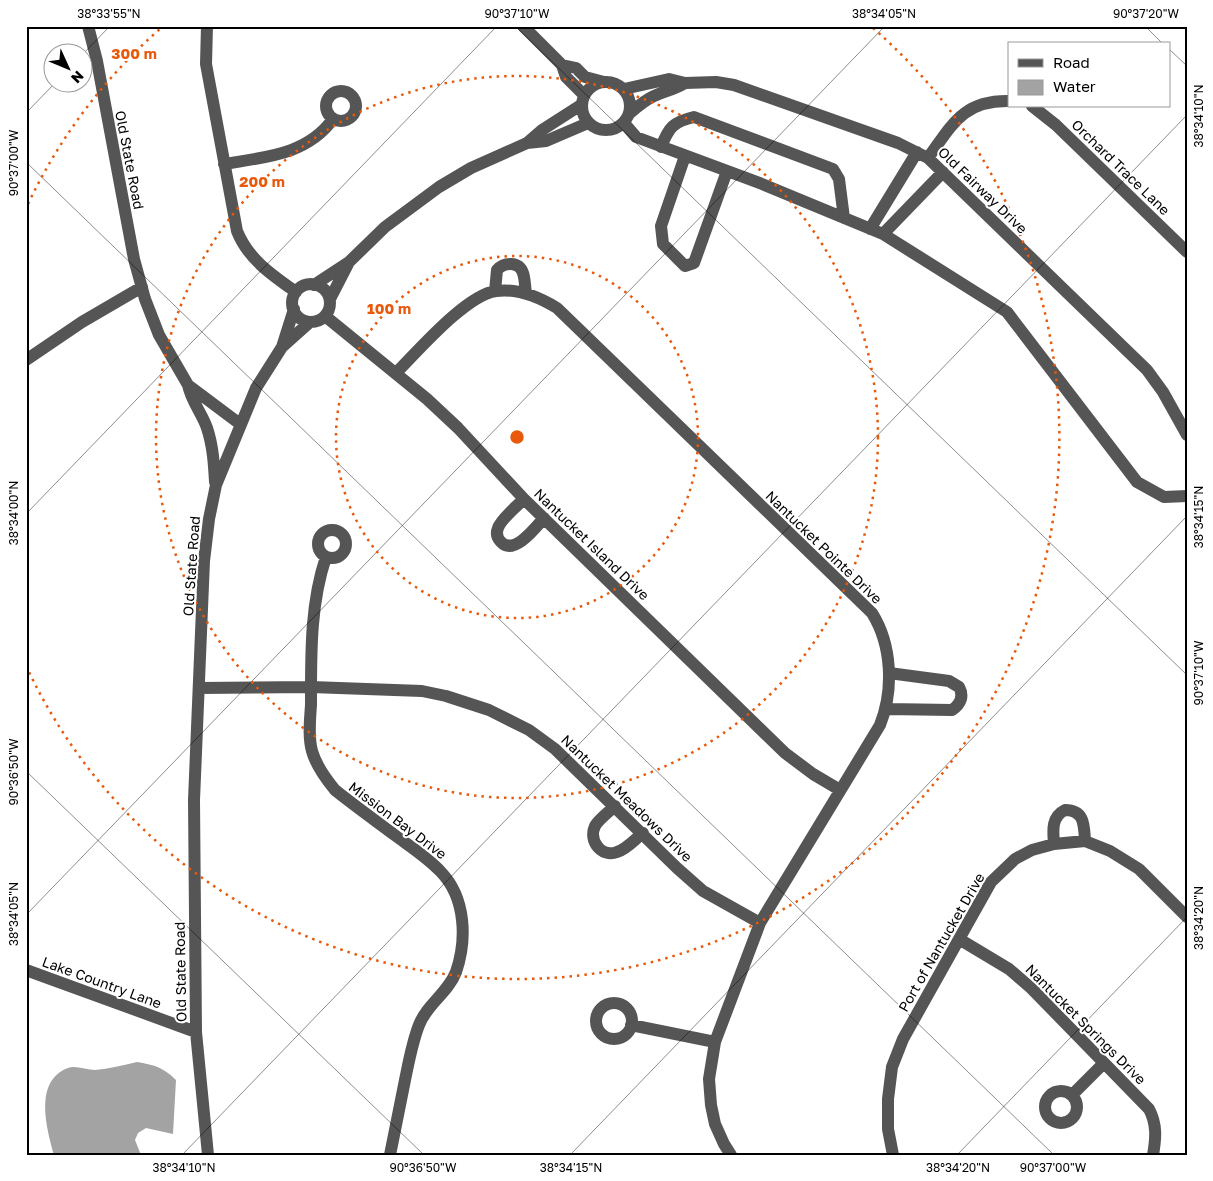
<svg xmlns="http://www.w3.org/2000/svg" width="1213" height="1181" viewBox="0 0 1213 1181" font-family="'Golos Text',sans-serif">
<rect width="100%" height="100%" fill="#fff"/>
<path fill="#a3a3a3" d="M137,1062c17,3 26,5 39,18l-3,54 -27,-6 -8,5 -3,7 6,15h-87c-7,-26 -21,-74 14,-87 7,-3 19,2 27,2 14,-1 28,-5 42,-8z"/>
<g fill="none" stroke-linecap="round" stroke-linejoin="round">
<path stroke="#555" stroke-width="12" d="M88,26l9,35 37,198 11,40 14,36 29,50 52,39
M207,26l-1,38 31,167c11,28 35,44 59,61
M523,26l39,39 4,12 18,18
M562,65l14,3 9,9 19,5
M582 106a24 24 0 1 1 48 0a24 24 0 1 1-48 0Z
M624,89l45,-10 16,4 31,-1 18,3 164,58 30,15 219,212 16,22 24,43
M326 106a15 15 0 1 1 30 0a15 15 0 1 1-30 0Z
M1032,106l24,19 131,127
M630,113c8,-7 15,-13 24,-17 11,-5 19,-6 31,-13
M624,123l12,14 126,47 121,50 124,78 130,170 27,15 23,-1
M527,143l19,-2 42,-18
M661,147c8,-20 12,-25 33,-30l139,52 6,10 5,39
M685,156l-24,70 2,18 22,22 9,-3 33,-92
M928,158c24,-33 35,-58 81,-57
M224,164c41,-7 83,-9 109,-45
M870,229l47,-77
M883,234l60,-62
M292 303a19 19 0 1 1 38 0a19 19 0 1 1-38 0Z
M314,285l35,-23 36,-35 54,-40 32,-19 56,-25 15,-13 39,-25
M495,291l2,-21c7,-8 22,-9 26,3 2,6 2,14 3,20
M330,299l18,-35
M325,316l102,83 31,29 66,71 261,254 28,21 27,16
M282,347l28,-25
M26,360l56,-38 60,-35
M396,373c22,-22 70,-78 100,-82 22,-3 43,6 61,17l315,305c20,32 22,77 8,112l-120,198 -45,119 -6,37 2,26 4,19 9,20 7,11
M188,385c3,16 14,28 19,43 6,18 7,36 8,54
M524,499c-7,7 -23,20 -26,29 -2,5 -1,10 3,14 13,14 35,-15 43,-24
M318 544a14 14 0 1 1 28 0a14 14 0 1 1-28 0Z
M326,557c-16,47 -15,99 -15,148 -1,15 -3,32 1,46 4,15 14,28 23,39 20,16 41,31 61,46 15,11 32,22 45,36 25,26 26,68 15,100 -8,21 -29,32 -37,53 -7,18 -10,36 -14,55 -5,25 -10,50 -15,75
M199,688l112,-1 111,4 24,5 43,14 40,20 26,19 122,119 26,23 57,32
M887,709l65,1c9,-6 12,-14 7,-23l-10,-6 -60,-8
M615,806c-6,6 -16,13 -20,20 -7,15 7,32 22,26 10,-3 18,-13 26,-19
M1054,844c-1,-13 -3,-27 11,-34 20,0 19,16 20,31
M959,939l50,30 22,19 118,121c8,15 7,29 4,46
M26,970l170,62
M596 1021a18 18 0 1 1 36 0a18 18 0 1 1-36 0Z
M631,1025l84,17
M1045 1107a16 16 0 1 1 32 0a16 16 0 1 1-32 0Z
M1072,1095l32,-32
M208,1155l-12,-123 -2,-232 10,-239 5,-42 7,-34 40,-97 26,-41 12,-38
M893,1155l-5,-26v-30l4,-32 11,-28 88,-157 24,-23 17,-9 22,-6 31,-3 25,10 29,18 48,48"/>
</g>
<path fill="none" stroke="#000" stroke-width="1" stroke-opacity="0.45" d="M515,26l672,649M1145,26l18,18M1169,49l18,17M82,55l28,-29M26,113l30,-31M26,162l1028,993M26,514l471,-488M26,771l398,384M26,915l859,-889M182,1155l1005,-1040M570,1155l617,-639M957,1155l230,-238"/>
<g fill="none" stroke="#e8590c" stroke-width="2.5" stroke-dasharray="2.5 5">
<circle cx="517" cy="437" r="181"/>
<circle cx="517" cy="437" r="361"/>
<path d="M28 204A542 542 0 0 1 161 28M873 28A542 542 0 1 1 28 670"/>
</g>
<g text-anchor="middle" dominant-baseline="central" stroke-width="4" stroke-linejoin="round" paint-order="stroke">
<g font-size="14" fill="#000" stroke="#fff">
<text transform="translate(130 160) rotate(79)">Old State Road</text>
<text transform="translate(1121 167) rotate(44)">Orchard Trace Lane</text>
<text transform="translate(983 190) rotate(44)">Old Fairway Drive</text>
<text transform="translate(592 544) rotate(44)">Nantucket Island Drive</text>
<text transform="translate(824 547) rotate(44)">Nantucket Pointe Drive</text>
<text transform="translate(191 566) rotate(-86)">Old State Road</text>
<text transform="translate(627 798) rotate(44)">Nantucket Meadows Drive</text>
<text transform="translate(398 820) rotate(37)">Mission Bay Drive</text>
<text transform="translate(941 942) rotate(-60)">Port of Nantucket Drive</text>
<text transform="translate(180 972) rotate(-91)">Old State Road</text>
<text transform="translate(102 982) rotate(20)">Lake Country Lane</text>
<text transform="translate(1086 1024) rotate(45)">Nantucket Springs Drive</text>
</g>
</g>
<circle cx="517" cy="437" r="8" fill="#e8590c" stroke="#fff" stroke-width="2.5"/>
<g font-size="15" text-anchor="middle" font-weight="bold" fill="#e8590c" stroke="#fff" stroke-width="4" stroke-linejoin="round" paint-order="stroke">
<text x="134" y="59">300 m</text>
<text x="262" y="187">200 m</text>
<text x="389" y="314">100 m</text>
</g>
<rect width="1213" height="1181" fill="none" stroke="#ffffff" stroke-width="55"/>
<rect x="1008" y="42" width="162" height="65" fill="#ffffff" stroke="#999999"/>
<rect x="1018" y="59" width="25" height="8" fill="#555555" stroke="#999999"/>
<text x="1053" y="68" font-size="15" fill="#000000">Road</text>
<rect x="1018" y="80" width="25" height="15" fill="#a3a3a3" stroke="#999999"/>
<text x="1053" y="92" font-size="15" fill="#000000">Water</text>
<g transform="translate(68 68) rotate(134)"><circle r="24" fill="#ffffff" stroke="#999999"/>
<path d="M0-4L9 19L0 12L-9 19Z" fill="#000000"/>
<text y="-8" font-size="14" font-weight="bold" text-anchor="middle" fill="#000000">N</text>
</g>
<rect x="28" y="28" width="1158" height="1126" fill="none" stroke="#000" stroke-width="2"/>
<g font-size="12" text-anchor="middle" fill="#000">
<text x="109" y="18">38°33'55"N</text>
<text x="517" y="18">90°37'10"W</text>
<text x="884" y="18">38°34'05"N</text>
<text x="1146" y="18">90°37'20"W</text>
<text transform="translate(1199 116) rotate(-90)" y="4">38°34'10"N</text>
<text transform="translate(14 163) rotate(-90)" y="4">90°37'00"W</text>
<text transform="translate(14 513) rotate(-90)" y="4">38°34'00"N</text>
<text transform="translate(1199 517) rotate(-90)" y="4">38°34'15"N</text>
<text transform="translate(1199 673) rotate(-90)" y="4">90°37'10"W</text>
<text transform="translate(14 772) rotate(-90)" y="4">90°36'50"W</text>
<text transform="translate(14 914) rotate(-90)" y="4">38°34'05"N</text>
<text transform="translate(1199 918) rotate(-90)" y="4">38°34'20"N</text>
<text x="184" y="1172">38°34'10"N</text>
<text x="423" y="1172">90°36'50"W</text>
<text x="571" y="1172">38°34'15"N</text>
<text x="958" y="1172">38°34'20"N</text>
<text x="1053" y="1172">90°37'00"W</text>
</g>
</svg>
